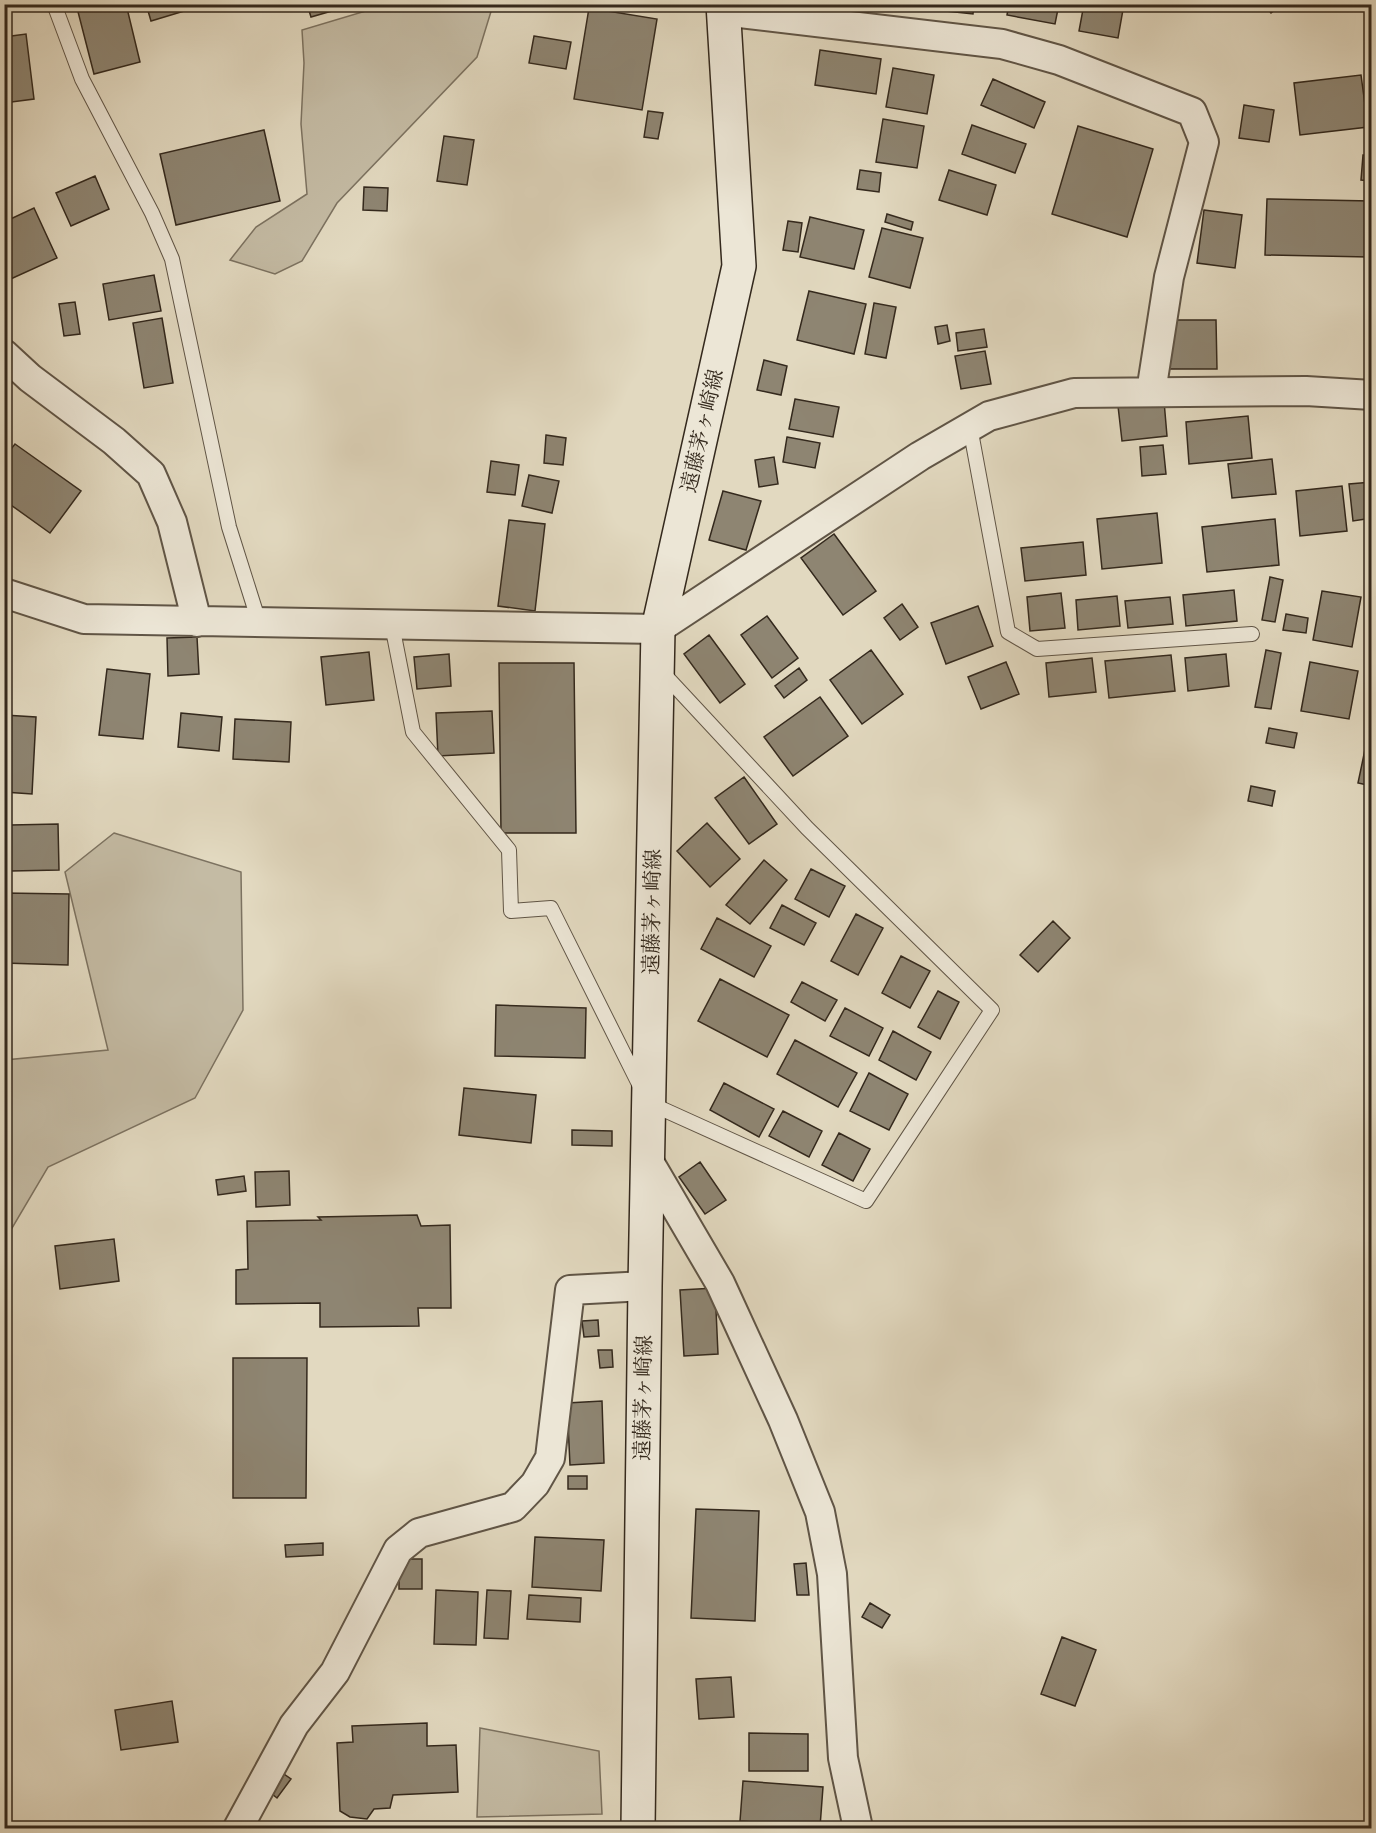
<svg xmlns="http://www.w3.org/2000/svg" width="1376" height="1833" viewBox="0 0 1376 1833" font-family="'IM FELL DW Pica','Noto Serif JP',serif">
<rect width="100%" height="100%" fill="#e2d9c0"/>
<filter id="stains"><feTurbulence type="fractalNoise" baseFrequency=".00333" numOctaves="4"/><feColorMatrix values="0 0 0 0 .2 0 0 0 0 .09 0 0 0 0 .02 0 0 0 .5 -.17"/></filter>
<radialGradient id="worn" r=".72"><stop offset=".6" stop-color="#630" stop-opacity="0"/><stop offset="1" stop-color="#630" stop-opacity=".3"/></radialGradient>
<path fill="#c4bba4" stroke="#7c7260" stroke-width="1.5" d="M389,4l104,1 -16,52 -140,146 -35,58 -27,13 -45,-14 26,-33 51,-33 -6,-70 3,-61 -2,-33z
M114,833l127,39 2,138 -48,88 -147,69 -43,73v-180l103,-10 -43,-178z
M480,1728l119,23 3,63 -125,3z"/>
<path fill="#8e8572" stroke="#34291d" stroke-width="1.5" d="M76,4h50l14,58 -46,12z
M146,4h55v2l-50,15z
M307,4h49l-45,13z
M918,4h56l-1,10 -55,-6z
M1009,4h50l-4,20 -48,-9z
M1084,4h40l-6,34 -39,-7z
M1264,4h18l-11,9z
M589,8l68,11 -15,91 -68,-11z
M26,34l8,65 -30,4v-66z
M534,36l37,6 -5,27 -37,-6z
M820,50l61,9 -5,35 -61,-9z
M893,68l41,7 -7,39 -41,-7z
M1361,75l7,52 -68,8 -6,-52z
M993,79l52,23 -11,26 -53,-23z
M1244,105l30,5 -5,32 -30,-4z
M648,111l15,2 -5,26 -14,-2z
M883,119l41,7 -7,42 -41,-6z
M972,125l54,19 -11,29 -53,-19z
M1078,126l75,23 -26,88 -75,-23z
M264,130l16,71 -104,24 -16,-71z
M444,136l30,4 -7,45 -30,-4z
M1363,155l9,1v25l-11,-1z
M860,170l21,3 -2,19 -22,-3z
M949,170l47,15 -9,30 -48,-15z
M95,176l14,33 -38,17 -15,-33z
M364,187l24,1 -1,23 -24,-1z
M1267,199l104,2 -2,56 -104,-2z
M34,208l23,50 -53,24v-60z
M1204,210l38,5 -7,53 -38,-5z
M887,214l26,8 -2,8 -26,-8z
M810,217l54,13 -10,39 -54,-12z
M788,221l14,2 -4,29 -15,-2z
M882,228l41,10 -13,50 -41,-11z
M154,275l7,36 -52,9 -6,-36z
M809,291l57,13 -12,50 -57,-14z
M75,302l5,32 -16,2 -5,-32z
M874,303l22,4 -10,51 -21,-4z
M162,318l11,65 -29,5 -11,-65z
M1169,320h47l1,49h-48z
M947,325l3,16 -12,3 -3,-17z
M984,329l3,18 -29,4 -2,-18z
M985,351l6,33 -30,5 -6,-33z
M764,360l23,6 -6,29 -24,-5z
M795,399l44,8 -6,30 -44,-8z
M1164,401l3,35 -45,5 -4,-35z
M1248,416l4,42 -63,6 -3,-42z
M546,435l20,3 -3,27 -19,-2z
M787,437l33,6 -5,25 -32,-6z
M15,444l66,47 -31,42 -46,-33v-42z
M1163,445l3,29 -24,2 -2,-29z
M774,457l4,27 -19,3 -4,-27z
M1272,459l4,35 -44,4 -4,-34z
M491,461l28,4 -4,30 -28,-3z
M529,475l30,6 -7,32 -30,-7z
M1372,482v36l-19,3 -4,-37z
M1342,486l5,45 -47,5 -4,-45z
M723,491l38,10 -15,49 -37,-10z
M1157,513l5,50 -60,6 -5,-50z
M1275,519l4,46 -72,7 -5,-45z
M509,520l36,4 -10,87 -37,-5z
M834,534l42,57 -33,24 -42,-57z
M1083,542l3,33 -61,6 -4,-33z
M1270,577l13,3 -8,42 -13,-2z
M1234,590l3,31 -51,5 -3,-31z
M1322,591l39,6 -9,50 -39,-7z
M1061,593l4,35 -35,3 -3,-34z
M1117,596l3,30 -42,4 -2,-30z
M1170,597l3,27 -45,4 -3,-27z
M902,604l16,23 -18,13 -16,-22z
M978,606l15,40 -47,18 -15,-41z
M1286,614l22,4 -2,15 -23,-3z
M767,616l31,42 -26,20 -31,-43z
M709,635l36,49 -25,19 -36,-49z
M197,637l2,37 -31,2 -1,-38z
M871,650l32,44 -41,30 -32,-44z
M1266,650l15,3 -10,56 -16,-2z
M369,652l5,48 -48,5 -5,-48z
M449,654l2,32 -34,3 -3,-32z
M1226,654l3,32 -41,5 -3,-33z
M1171,655l4,36 -66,7 -4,-37z
M1092,658l4,34 -47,5 -3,-34z
M1006,662l13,32 -38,15 -13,-32z
M1310,662l48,9 -9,48 -48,-8z
M499,663h75l2,170h-75z
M799,668l8,12 -23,18 -9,-12z
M107,669l43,5 -7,65 -44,-4z
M820,697l28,39 -55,40 -29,-39z
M492,711l2,42 -56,3 -2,-43z
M181,713l41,4 -3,34 -41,-4z
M4,715l32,2 -4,77 -28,-2z
M235,719l56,3 -2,40 -56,-3z
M1269,728l28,5 -3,15 -28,-5z
M1367,740l5,1v45l-14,-3z
M744,777l33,47 -28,20 -34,-46z
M1251,786l24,5 -3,15 -24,-5z
M707,823l33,36 -30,28 -33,-36z
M58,824l1,46 -48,1v-46z
M764,860l23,20 -37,44 -24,-19z
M811,869l34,17 -16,31 -34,-18z
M4,893l65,1 -1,71 -64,-2z
M782,905l34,18 -12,22 -34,-17z
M856,914l27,14 -25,47 -27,-14z
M717,918l54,28 -17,31 -53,-28z
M1053,921l17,17 -32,34 -18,-17z
M901,956l29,15 -20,37 -28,-15z
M720,979l69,36 -22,42 -69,-36z
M802,982l35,18 -12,21 -34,-19z
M938,991l21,11 -19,37 -22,-12z
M496,1005l90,3 -1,50 -90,-2z
M845,1008l38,20 -14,28 -39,-20z
M893,1031l38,21 -15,28 -37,-20z
M795,1040l62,33 -19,34 -61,-33z
M869,1073l39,21 -19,36 -39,-19z
M724,1083l50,26 -15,28 -49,-27z
M464,1088l72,7 -5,48 -72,-8z
M783,1111l39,20 -13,26 -40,-21z
M572,1130l40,1v15l-40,-1z
M839,1133l31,16 -17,32 -31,-16z
M700,1162l26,38 -21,14 -26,-37z
M289,1171l1,34 -34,2 -1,-35z
M244,1176l2,15 -28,4 -2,-15z
M417,1215l4,11 29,-1 1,83h-33l1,18 -99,1v-24l-84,1v-34l12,-1 -1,-48 74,-1 -3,-3z
M114,1239l5,42 -59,8 -5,-43z
M715,1288l3,66 -34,2 -4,-66z
M598,1320l1,16 -15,1 -2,-16z
M598,1350h14l1,17 -13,1z
M233,1358h74l-1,140h-73z
M602,1401l2,62 -34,2 -3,-62z
M568,1476h19v13h-19z
M696,1509l63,2 -4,110 -64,-3z
M535,1537l69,3 -3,51 -69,-4z
M323,1543v12l-37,2 -1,-12z
M399,1559h23v30h-23z
M806,1563l3,32h-12l-3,-31z
M436,1590l42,2 -2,53 -42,-1z
M487,1590l24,1 -3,48 -24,-1z
M529,1595l52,3 -1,24 -53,-3z
M870,1603l20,12 -8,13 -20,-11z
M1062,1637l34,13 -21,56 -34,-12z
M731,1677l3,40 -35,2 -3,-40z
M172,1701l6,41 -57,8 -6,-40z
M427,1723v23l29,-1 2,47 -65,3 -3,13 -16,1 -7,10 -17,-2 -10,-6 -3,-68 16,-1 -1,-16z
M749,1733l59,1v37h-59z
M281,1772l10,7 -14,19 -10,-8z
M743,1781l80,6 -3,40 -80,-6z"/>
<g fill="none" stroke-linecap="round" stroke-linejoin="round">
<defs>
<path id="lane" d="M54,4l28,75 70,134 20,46 57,268 30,95
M970,427l38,205 29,17 215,-15
M392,625l21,107 96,118 2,61 40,-3 89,178
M649,1103l217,98 126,-191 -185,-182 -146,-157"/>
<path id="street" d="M723,11l279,33 57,16 133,52 12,30 -35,135 -18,115
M4,354l26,24 84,63 37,33 21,48 25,100
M4,593l80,26 574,10 262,-173 69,-40 85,-23 232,-2 66,4
M648,1160l72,123 63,137 37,92 12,62 11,184 15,70
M238,1828l56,-103 41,-53 63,-122 21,-17 94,-26 22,-23 15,-26 20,-168 75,-4"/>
<path id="secondary" d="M638,1828l7,-542 13,-657 81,-363 -16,-262"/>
</defs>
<use href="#lane" stroke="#605546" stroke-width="16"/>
<use href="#street" stroke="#605546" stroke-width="32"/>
<use href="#secondary" stroke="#34291d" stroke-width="36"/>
<use href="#lane" stroke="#ece6d6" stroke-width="14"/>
<use href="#street" stroke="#ece6d6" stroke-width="28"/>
<use href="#secondary" stroke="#ece6d6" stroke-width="33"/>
</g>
<g text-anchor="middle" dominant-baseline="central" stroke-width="4.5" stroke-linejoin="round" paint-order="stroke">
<g font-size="21" fill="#34291d" stroke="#ece6d6">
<text transform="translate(703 431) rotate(-77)">遠藤茅ヶ崎線</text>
<text transform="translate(653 912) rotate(-89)">遠藤茅ヶ崎線</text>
<text transform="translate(644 1398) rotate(-89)">遠藤茅ヶ崎線</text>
</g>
</g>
<rect width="1376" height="1833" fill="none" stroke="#e2d9c0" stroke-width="24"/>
<rect x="6" y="6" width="1364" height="1821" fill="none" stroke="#34291d" stroke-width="3"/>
<rect x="12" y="12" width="1352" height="1809" fill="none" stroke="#34291d" stroke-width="1.5"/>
<rect width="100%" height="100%" filter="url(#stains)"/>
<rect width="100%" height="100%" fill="url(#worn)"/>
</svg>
